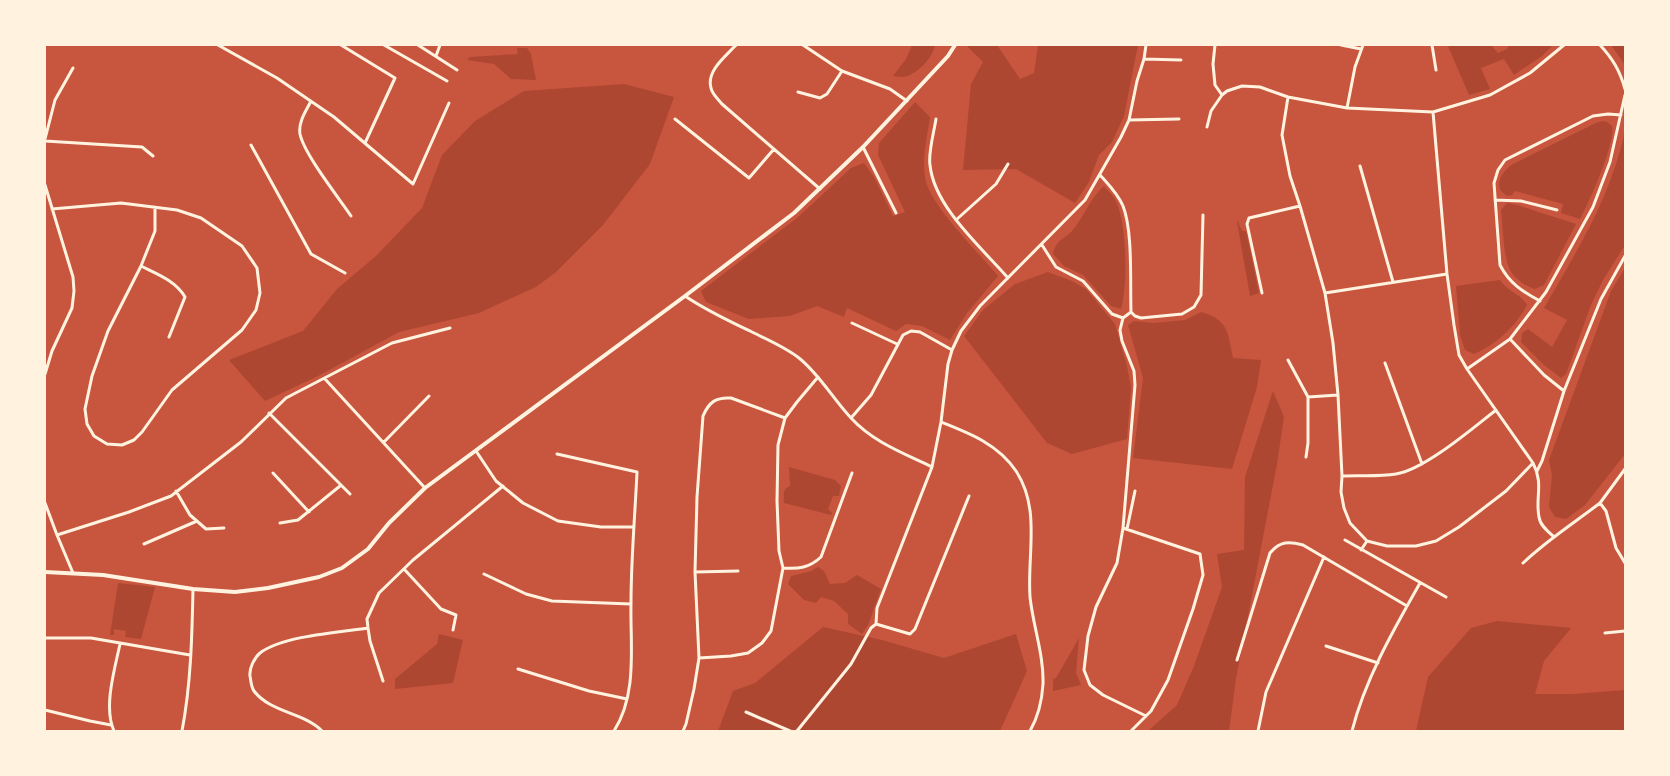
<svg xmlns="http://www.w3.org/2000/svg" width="1670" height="776" viewBox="0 0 1670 776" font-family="Jost,sans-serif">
<rect width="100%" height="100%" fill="#c8553d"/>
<path fill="#ae4732" d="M912,45h23c-2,13 -20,32 -34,32 -3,0 -5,-1 -8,-1l13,-17z
M966,45h31l23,34 14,-6 4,-28h100l-14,71 -12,26 -13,13 -10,27 -14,21 -59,-34 -53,1 8,-86 12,-22z
M1491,45l7,8 9,-4 2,-4h44l-11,11 -28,19 -10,-16 -23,9 9,21 -21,6 -21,-49z
M1611,45h14v20z
M517,48h10l4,6 5,26 -25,-1 -17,-15 -27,-4 3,-3 48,-3z
M624,84l50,13 -24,67 -47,61 -47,47 -20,15 -57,26 -80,19 -79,43 -55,26 -36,-41 74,-29 34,-42 39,-33 46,-48 20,-53 33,-34 49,-30z
M915,102l15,15c-3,21 -9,44 -4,65 7,26 54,72 72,94l-31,37 -17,27 -28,-14 -16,-2 -10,7 -49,-23 -3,9 -27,-11 -27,10 -41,3 -43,-17 -5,-11 96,-73 54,-50 13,-5 10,14 19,39 12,-4 -27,-57 1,-12z
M1602,121l5,1 5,4c4,16 -23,77 -32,93l-19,-6 2,-9 -48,-13 -3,4 -5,1 -7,-6c-3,-10 3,-18 11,-25l85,-42z
M1625,131v114l-22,35 -12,25 -25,69 -5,4 -17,-13 -23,-23 1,-9 6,-4 24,18 15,-27 -23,-12c34,-59 66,-109 81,-177z
M1104,186c4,5 10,10 12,15 11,24 12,84 5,108l-10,-3 -28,-31 -19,-9 -11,-12c3,-14 10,-14 19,-23 12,-14 18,-33 32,-45z
M1507,203l10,2 59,19 -32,61 -9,4c-9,-3 -17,-8 -23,-16 -9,-11 -9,-48 -11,-63z
M1238,221l2,6 3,4h3l13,62 -9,3 -13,-74z
M1625,268v186l-40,51 -19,14 -11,-2 -6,-10 3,-32 -3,-15 62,-169z
M1048,272l24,9 14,8 29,35 12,42 4,22 -4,51 -55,15 -25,-11 -83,-107 19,-26 32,-26z
M1500,280c9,13 20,13 27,25 -11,21 -31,40 -53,49l-9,-4 -5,-15 -4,-49z
M1201,312c28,8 27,21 32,46l28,2 -4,27 -25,82 -99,-11 10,-80 -15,-53 6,-4 20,2 31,-3z
M1273,391l11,26 -7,47 -41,215 -7,52h-81l29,-26 17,-39 28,-79 -5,-33 27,-4 1,-73z
M789,467l46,13 6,6 -2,10h-6l-5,13 4,4 -1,2 -47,-12c0,-8 -2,-14 6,-17z
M818,567l6,4 6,13 15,-1 12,-8 24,14 -13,36 -6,9 -14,-10v-10l-14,-13 -13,-4 -5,6 -12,-3 -16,-16 3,-8 20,-5z
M118,583l37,4 -14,52 -16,-2 1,-6 -12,-2v6h-4z
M1497,621l74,7 -27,33 -9,33h38l52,-4v41h-209l12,-54 43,-49z
M823,627l59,13 62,18 72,-24 11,37 -27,60h-282l15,-40 22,-8z
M439,634l24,6 -10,43 -58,6v-10l42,-35z
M1079,638l-3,35 5,12 -28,6v-12l3,-1z"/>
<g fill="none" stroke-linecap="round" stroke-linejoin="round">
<path stroke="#fff3e0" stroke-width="3" d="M218,45l59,33 57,39 79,67 36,-81
M341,45l54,33 -30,65
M384,45l63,36
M418,45l39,25
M736,45c-10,11 -30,26 -25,43 1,6 7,11 11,16l98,85
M803,45l39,26 48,18 17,12
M1215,45l-2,19 2,21 7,10
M1341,45l20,4
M1432,45l4,25
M1600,45c13,14 20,26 25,44
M436,56l4,-11
M1144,59l37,1
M798,92l22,6 7,-4 15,-23
M1288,97l-6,38 8,41 10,30 25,87 8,50 5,52 4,81 -1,16 3,16 6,15 17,18 20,5h29l20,-5 23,-14 47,-36 27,-28
M311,101c-5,10 -13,21 -11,33 4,20 39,64 51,82
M1347,108l8,-41 8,-22
M1433,112l14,162 7,51 5,30 8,14 66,94c11,21 2,34 6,54 1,8 8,14 14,19
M675,119l74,59 25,-29
M936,119c-2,13 -8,34 -6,46 4,42 52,83 78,113
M1129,120l50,-1
M1207,127l4,-16 11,-16 5,-4 15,-5 18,1 28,10 59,11 86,4 57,-17 40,-22 34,-28
M45,139l10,-39 18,-32
M45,141l97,6 11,9
M251,145l60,109 34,19
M863,147l33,66
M1360,166l33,116
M1100,175c9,10 18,19 23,31 10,25 7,77 8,106
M45,185l28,92 1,14 -2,17 -20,43 -7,23
M1495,200l26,1 36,9
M52,209l69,-6 56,7 24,8 41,28 15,22 3,25 -4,17 -14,20 -70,60 -30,42 -8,8 -12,5 -15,-1 -13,-8 -7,-12 -2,-15 7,-33 16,-45 33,-65 14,-35v-24
M956,220l40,-36 12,-20
M1042,245l14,22 27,14 29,33 11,4
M141,266c16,8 35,15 44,31l-16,40
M1262,293l-15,-69 2,-6 51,-12
M1325,293l122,-19
M685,296c22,15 44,25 67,36 16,8 33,15 47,26 21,17 34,41 52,60 22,24 52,35 81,49
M1540,301c-17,-9 -31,-18 -40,-36l-6,-82 4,-13 7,-10 88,-44 15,-2 13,1
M1131,312l-8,6 -3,12 2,11 12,30 1,14 -12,143 -6,35 -21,44 -8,29 -4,34 6,15 13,10 43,21
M1131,312l4,4 6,2 41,-4 12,-7 7,-12 2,-80
M852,323l45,21
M1510,339l34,36 20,16
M1288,360l20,37v46l-2,14
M1385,363l37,101
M1467,369l43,-30 36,-47 47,-85 17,-45 15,-67
M325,379l100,109
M1308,397l30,-2
M269,413l81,81
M851,418l20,-23 32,-60 8,-4 9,1 32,18
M941,422c28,11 57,22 75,49 25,38 11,83 14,126 3,29 14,58 13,87 -1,17 -5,33 -13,47
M384,442l45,-46
M476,451l20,30 27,22 35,18 43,6h33
M557,454l80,18c-2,44 -6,87 -6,131 -1,42 7,90 -17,128
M1625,469l-25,34 6,8 10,37 9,15
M1537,471l5,-10 22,-70 37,-92 24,-43
M273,473l36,39
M1342,476c17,-1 36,1 54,-2 28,-4 77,-46 100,-64
M176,491l14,24 16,14 18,-1
M45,503l12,32 16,38
M280,523l18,-3 42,-34
M1123,528l77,26 3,21 -10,34 -25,71 -17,31 -20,20
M1127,529l8,-38
M57,535l72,-23 42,-16 70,-54 45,-44 106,-55 58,-15
M1345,540l101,57
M144,544l53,-23
M1361,550l6,-9
M1523,563c24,-23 51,-40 77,-60
M783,568c16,1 26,0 38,-11l31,-84
M404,569l37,40 15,6 -3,15
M695,572l43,-1
M484,574l42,20 26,7 79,3
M876,624l34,10 5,-5 54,-133
M1605,633l20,-2
M45,638h46l99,17
M1326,646l52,17
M699,658l32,-2 17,-3 14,-10 9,-12 12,-63 -4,-17 -2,-50 1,-56 7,-27 12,-16 21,-25
M1237,660l33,-107c10,-12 19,-12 33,-8l104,61
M518,669l71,22 38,8
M383,681l-13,-40 -2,-13 -1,-9 12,-26 34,-33 90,-74
M45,710l45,11 21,4
M746,712l44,19
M114,731c-11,-24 1,-63 6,-87
M182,731c9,-47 10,-95 11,-142
M322,731c-19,-19 -51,-18 -68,-40 -3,-4 -3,-10 -4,-15 -1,-7 4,-18 10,-23 22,-17 80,-21 108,-25
M683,731l3,-7 8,-35 5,-31 -4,-86 2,-75 6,-81c6,-14 13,-19 28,-18l54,20
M797,731l54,-67 20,-36 5,-4 1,-16 55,-141 9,-45 7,-58 4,-14 9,-19 19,-25 105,-106 36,-63 8,-17 8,-39 7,-22 2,-14
M1258,731l8,-39 58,-135
M1352,731c13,-52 42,-102 68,-148"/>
<path stroke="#fff3e0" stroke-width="4" d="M45,572l58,3 90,14 42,3 33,-4 51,-11 23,-9 26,-19 21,-26 36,-35 260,-192 109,-83 69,-66 85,-91 7,-11"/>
</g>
<rect width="1670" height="776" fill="none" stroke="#fff3e0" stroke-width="92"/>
</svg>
